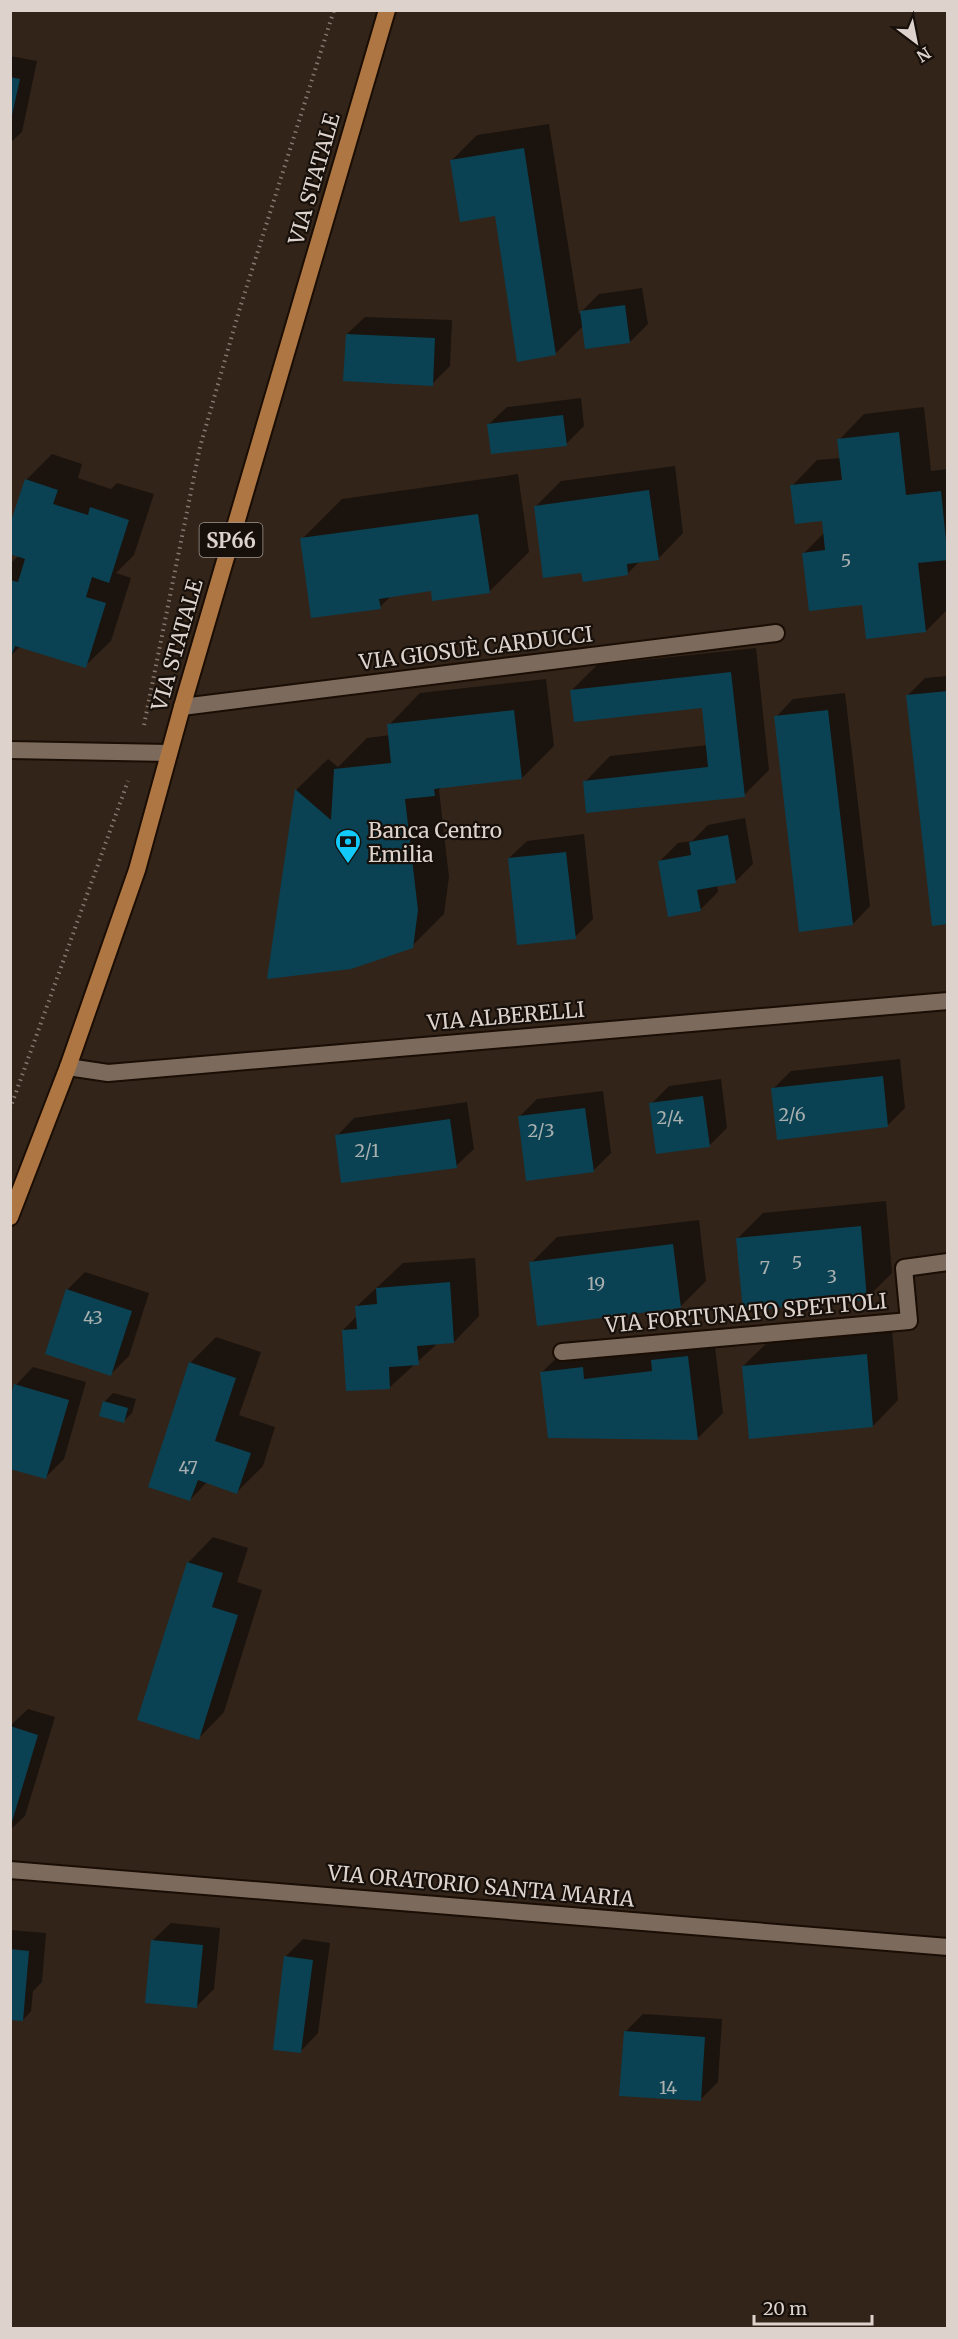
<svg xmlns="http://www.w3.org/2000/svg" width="958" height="2339" viewBox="0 0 958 2339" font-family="Merriweather,serif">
<rect width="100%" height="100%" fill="#332419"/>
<path fill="#0007" d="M10,56l27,5 -15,71 -12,11z
M549,124l30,190 20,-20 43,-6 6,36 -18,18 -47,-16 -28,28 -58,-140 -45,-54 25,-25z
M365,317l87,3 -2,46 -18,18 -85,-50z
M581,398l3,28 -18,18 -77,-20 18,-17z
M924,407l7,64 17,-2v89h-2l2,51 -22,22 -63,-28 -59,-50 21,-21 -1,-13 -32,-33 25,-26 24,-2 -2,-18 25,-26z
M52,454l30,10 -4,14 33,11 6,-6 37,11 -20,61 -18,18 15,5 -20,63 -26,25 -64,-20 -11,10v-92l9,-9 7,-75z
M675,466l8,67 -25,26 -18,2 -13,13 -44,-3 -47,-65 25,-25z
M518,474l11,78 -40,40 -57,-3 -40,6 -12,12 -78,-68 40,-40z
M756,648l13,122 -25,25 -159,-13 25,-26 98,-11 -4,-39 -132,-16 25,-25z
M948,676v247l-41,-227 18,-18z
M546,679l8,67 -32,32 -80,9 -3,3 10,87 -5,37 -32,32 -143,31 27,-187 32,-31 10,8 29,-29 23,-3 -1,-10 31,-32z
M845,693l25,213 -17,18 -77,-207 17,-18z
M745,818l8,46 -17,17 -19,4 1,7 -18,18 -40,-49 18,-18 14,-2 16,-16z
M584,834l9,85 -18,18 -66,-79 18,-17z
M900,1059l5,49 -18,18 -114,-37 18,-18z
M721,1079l6,49 -17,17 -59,-41 18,-18z
M603,1091l8,62 -18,18 -74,-54 18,-18z
M467,1102l7,47 -18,17 -119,-30 17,-18z
M886,1201l6,72 -25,25 -130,-59 26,-26z
M699,1220l7,61 -26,26 -149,-44 26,-26z
M475,1258l4,58 -25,26 -16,1 -48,44 -47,-57 14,-14 -1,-9 47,-44z
M85,1272l64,21 -20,63 -18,18 -44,-84z
M892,1329l6,71 -25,26 -130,-60 26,-25z
M713,1331l10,82 -26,26 -155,-67 26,-25z
M216,1337l45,15 -22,63 36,12 -12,39 -26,26 -30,-10 -17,18v-137z
M33,1367l53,15 -22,77 -18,18 -30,-92z
M113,1393l23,6 -4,14 -8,8 -20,-19z
M213,1537l35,11 -11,34 25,8 -38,122 -25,26 -11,-175z
M28,1709l27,8 -30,99 -15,14v-104z
M171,1923l49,5 -6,61 -18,18 -43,-67z
M10,1930l36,3 -4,49 -9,9 -2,20 -8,9 -13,-1z
M303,1939l27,4 -12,90 -17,18 -16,-94z
M643,2014l79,5 -4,63 -18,18 -75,-68z"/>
<path fill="#0a4253" d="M10,77l10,2 -9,41h-1z
M524,148l32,207 -39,7 -22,-146 -35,6 -10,-62z
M625,305l5,38 -45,6 -5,-38z
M346,334l89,4 -2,48 -90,-5z
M563,415l4,31 -76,8 -4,-30z
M899,432l7,63 35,-4 7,69 -30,3 8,69 -60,7 -4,-34 -53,6 -7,-58 23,-3 -3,-29 -27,3 -5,-39 52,-5 -5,-41z
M25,479l33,11 -5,14 35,11 2,-8 39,13 -20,63 -17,-6 -6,20 20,6 -20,65 -71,-22 -5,13v-79l8,2 7,-23 -15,-5v-30z
M649,490l10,70 -32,4 1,11 -45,7 -2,-9 -38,5 -9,-72z
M478,514l12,79 -58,8 -1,-10 -52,8 2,10 -70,9 -11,-80z
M731,672l14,125 -159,16 -3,-32 125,-14 -6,-59 -128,14 -4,-32z
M948,691v233l-16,2 -26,-231z
M514,710l8,69 -88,10 1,7 -30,3 13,111 -5,38 -62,21 -84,10 28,-190 36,31 3,-51 57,-6 -4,-39z
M828,710l25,215 -54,7 -25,-216z
M728,835l8,48 -39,7 4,21 -33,6 -10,-56 33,-6 -2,-13z
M566,852l10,87 -59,6 -9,-87z
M883,1076l5,51 -111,13 -6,-52z
M703,1096l7,51 -54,7 -7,-51z
M585,1108l9,64 -68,9 -8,-65z
M450,1119l7,49 -116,15 -6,-48z
M861,1226l6,74 -124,11 -7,-73z
M673,1244l8,64 -144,18 -8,-64z
M450,1282l4,61 -37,3 2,19 -30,2 1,22 -44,2 -4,-61 15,-1 -2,-23 22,-2 -1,-16z
M66,1289l66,22 -21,65 -66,-22z
M867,1354l6,73 -124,12 -7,-73z
M688,1356l10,84 -150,-2 -8,-66 43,-5 1,12 68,-8 -1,-11z
M189,1362l47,16 -21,63 36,12 -14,41 -39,-14 -8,21 -42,-14z
M14,1384l55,16 -23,79 -36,-10v-71z
M103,1401l25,7 -4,15 -25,-7z
M187,1562l36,11 -11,34 26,8 -39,125 -62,-20z
M10,1726l28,9 -27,90h-1z
M151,1940l52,5 -6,63 -52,-5z
M10,1949l19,2 -6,70 -13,-1z
M284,1956l29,4 -12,93 -28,-3z
M624,2031l81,6 -4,64 -82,-5z"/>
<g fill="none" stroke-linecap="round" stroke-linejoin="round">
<defs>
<path id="service" d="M10,1870l938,77"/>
<path id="minor" d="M182,707l594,-74
M10,750l159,3
M68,1067l40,6 840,-72
M562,1352l347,-31 -5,-53 44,-6"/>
<path id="primary" d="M10,1217l58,-150 69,-197 45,-163 205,-697"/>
</defs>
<use href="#service" stroke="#1a0d04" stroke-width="20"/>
<use href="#minor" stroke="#1a0d04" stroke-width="20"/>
<use href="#primary" stroke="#1a0d04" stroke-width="20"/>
<path stroke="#84776e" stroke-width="4" stroke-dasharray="1.5 4.5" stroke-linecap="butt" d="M144,725l56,-278 39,-136 95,-301
M10,1109l118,-328"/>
<use href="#service" stroke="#7c6b5d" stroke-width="16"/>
<use href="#minor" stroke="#7c6b5d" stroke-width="16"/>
<use href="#primary" stroke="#ae7642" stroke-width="16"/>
</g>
<defs>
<symbol id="bank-pin" viewBox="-11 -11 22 30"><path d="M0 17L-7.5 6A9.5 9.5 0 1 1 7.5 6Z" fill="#11cafa" stroke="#160f0a"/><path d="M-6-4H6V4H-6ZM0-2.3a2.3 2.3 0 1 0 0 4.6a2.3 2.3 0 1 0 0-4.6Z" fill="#111"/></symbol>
</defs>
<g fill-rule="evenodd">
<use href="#bank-pin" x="333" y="827" width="30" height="40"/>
</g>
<g text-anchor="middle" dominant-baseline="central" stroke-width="4.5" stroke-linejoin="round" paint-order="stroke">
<g font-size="18" fill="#a8afae">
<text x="846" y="560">5</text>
<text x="792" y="1114">2/6</text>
<text x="670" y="1117">2/4</text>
<text x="541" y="1130">2/3</text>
<text x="367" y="1150">2/1</text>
<text x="797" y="1262">5</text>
<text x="765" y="1267">7</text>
<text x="832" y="1276">3</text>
<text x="596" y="1283">19</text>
<text x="93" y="1317">43</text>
<text x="188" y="1467">47</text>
<text x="668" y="2087">14</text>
</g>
<rect fill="#160f0a" stroke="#a19892" stroke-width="1.5" x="199.5" y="523" width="63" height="34" rx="4.5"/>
<g font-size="20" font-weight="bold" fill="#ddd3cc">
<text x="231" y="540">SP66</text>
</g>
<g font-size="21" fill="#ddd3cc" stroke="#160f0a">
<text transform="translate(314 179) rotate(-74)">VIA STATALE</text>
<text transform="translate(177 645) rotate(-74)">VIA STATALE</text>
<text transform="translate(476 648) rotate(-7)">VIA GIOSUÈ CARDUCCI</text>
<text transform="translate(506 1016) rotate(-5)">VIA ALBERELLI</text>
<text transform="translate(746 1313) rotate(-5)">VIA FORTUNATO SPETTOLI</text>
<text transform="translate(481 1886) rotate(5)">VIA ORATORIO SANTA MARIA</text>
</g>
<g font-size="21" fill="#ddd3cc" stroke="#160f0a" text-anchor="start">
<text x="368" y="830">Banca Centro<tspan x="368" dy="24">Emilia</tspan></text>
</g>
</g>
<rect width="958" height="2339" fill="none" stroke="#ddd3cc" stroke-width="24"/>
<g transform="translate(916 42) rotate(148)" stroke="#160f0a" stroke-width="4.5" paint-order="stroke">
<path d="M0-4.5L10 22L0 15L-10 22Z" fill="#ddd3cc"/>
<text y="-9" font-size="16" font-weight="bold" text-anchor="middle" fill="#ddd3cc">N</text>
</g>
<path d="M754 2315v9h118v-9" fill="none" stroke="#ddd3cc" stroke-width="3"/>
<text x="763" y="2315" font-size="18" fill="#ddd3cc" stroke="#160f0a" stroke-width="4.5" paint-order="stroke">20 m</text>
</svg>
